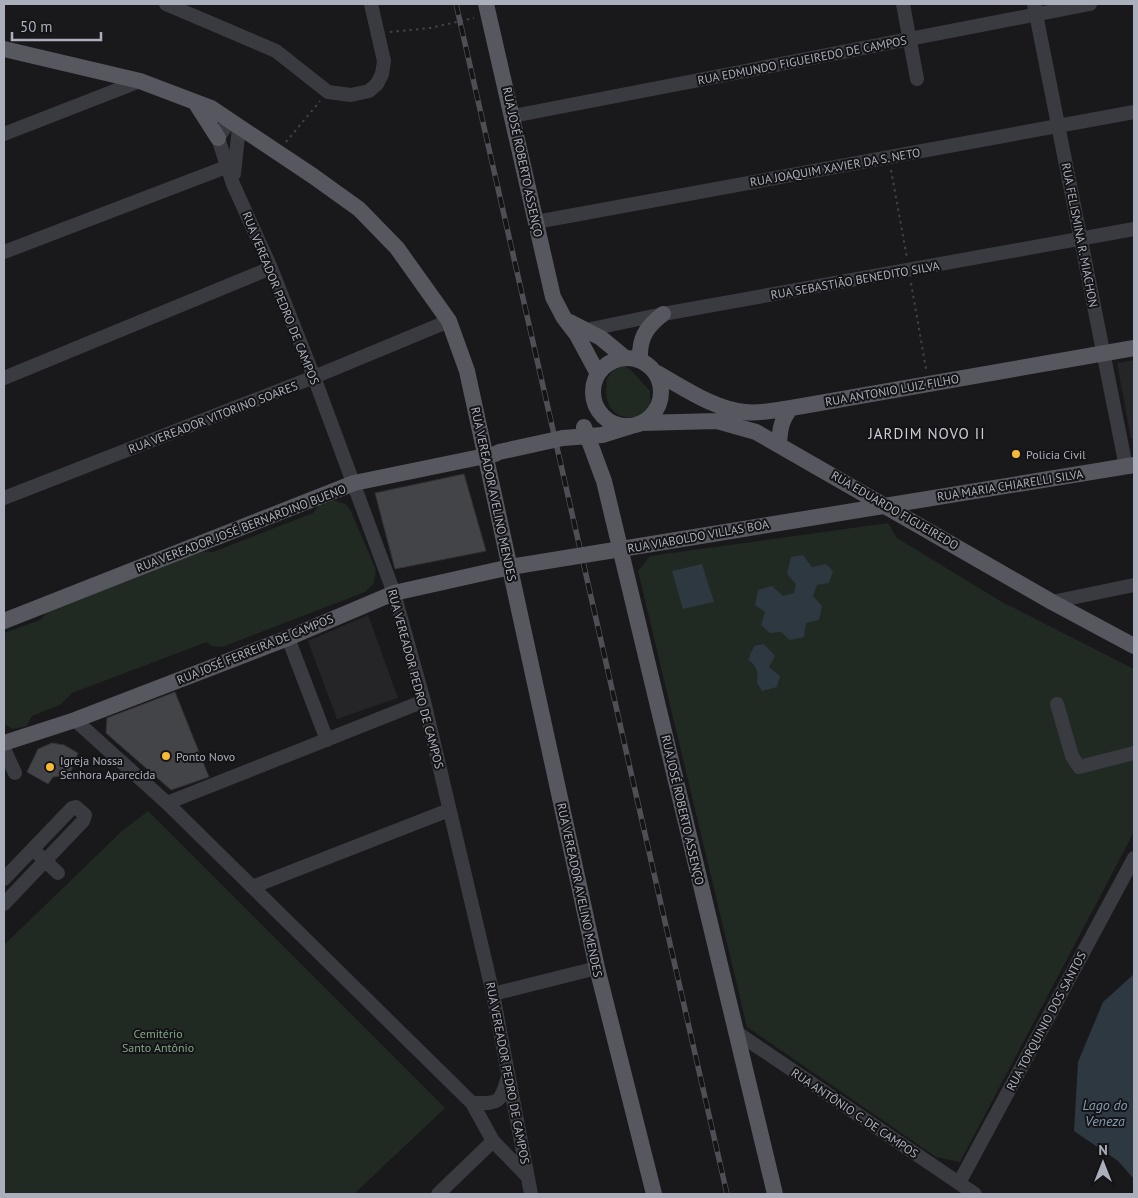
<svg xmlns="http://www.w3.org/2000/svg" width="1138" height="1198" viewBox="0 0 1138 1198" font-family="'PT Sans',sans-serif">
<rect width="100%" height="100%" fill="#19191b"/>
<path fill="#252528" d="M1134,360v78l-3,1 -14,-76z
M368,615l30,83 -61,21 -29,-78z"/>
<path fill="#202922" d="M623,365l9,6 18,20v20c-21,13 -44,6 -44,-21 1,-4 0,-8 1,-11 3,-5 7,-9 10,-13z
M331,499l14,5 5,5 26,61 -2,13 -9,9 -143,55 -11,-1 -4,-4 -135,51 -12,12 -28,11 -5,10 -14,3 -9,-5v-91l36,-13 10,-11 147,-58 16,1 100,-39 8,-11z
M888,523l9,15 105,64 132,67v163l-174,330 -24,-5 -189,-130 -109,-456 12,-15z
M148,811l297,297 -91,86h-350v-249l118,-114z"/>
<path fill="#2e3840" d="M803,555l9,12 14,-3 7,7 -4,12 -12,2 -4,11 9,10 -3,14 -13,3 -2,14 -14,3 -9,-8 -11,1 -9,-8 4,-13 -10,-7 3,-15 14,-4 11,10 11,-3 2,-9 -9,-10 4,-17z
M702,564l12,38 -31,7 -11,-38z
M764,644l11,12 -6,11 11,9 -3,11 -15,4 -5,-8c1,-10 1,-17 -9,-23l6,-14z
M1134,974v205l-16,-18 -44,-30 4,-69 25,-60z"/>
<path fill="#434448" stroke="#333337" d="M464,474l22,77 -91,18 -20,-76z
M175,692l34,85 -38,13 -65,-57 1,-15z
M52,743l12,2 14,8 -8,21 -17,3 -5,7 -21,-12 11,-23z"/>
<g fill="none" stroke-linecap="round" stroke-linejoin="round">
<path stroke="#404247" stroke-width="2" stroke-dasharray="2.5 4" stroke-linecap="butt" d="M390,32l40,-4 44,-10
M286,142l34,-41
M891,170l16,88
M911,283l15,86"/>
<path stroke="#3a3b40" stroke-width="14" d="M166,4l110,47 52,41 23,3 18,-4 8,-7 5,-10 2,-13 -13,-57
M903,4l14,75
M1034,4l92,463
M513,116l577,-112
M230,120l-12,18 15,46 38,84 43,109 80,216 30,108 69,293 38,200
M4,134l136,-53
M234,174l5,-47
M536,222l598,-110
M4,252l230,-88
M580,333l6,-3 77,-16 471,-85
M4,378l267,-110
M4,498l310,-121 135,-56
M1052,602l82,-17
M288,638l39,102
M1057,704l15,52 7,11 55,-14
M75,720l92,83 305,300 21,38 35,36
M4,749l11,24
M167,803l257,-102
M39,855l19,18
M4,879l68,-71 4,-1 9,8 -2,6 -79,83
M252,887l197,-77
M493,994l104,-26
M736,1032l239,162
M472,1103c25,0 28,2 35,-23
M959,1183l175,-325
M438,1194l55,-53"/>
<path stroke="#56575f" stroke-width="16" d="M486,4l67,293 11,21 13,17 21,39
M4,49l136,32 71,27 102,68 46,33 38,39 52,73 18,50 130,597 57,226
M195,102l23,36
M570,322l31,16 23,19
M593 392a34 34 0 1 1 68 0a34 34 0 1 1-68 0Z
M640,360c-1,-22 6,-33 23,-46
M657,373c27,15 57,36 88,39 14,2 31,-2 46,-4l343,-60
M641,423l76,-2 39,11 296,170 82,44
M584,427l20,54 171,713
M563,438l39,-3 29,-9
M779,444c1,-15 2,-24 12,-36
M621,549l513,-84
M4,621l350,-138 141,-29
M4,743l71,-23 213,-82 106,-45 116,-26"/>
<defs>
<path id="rail" d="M456,4l271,1190"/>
</defs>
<use href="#rail" stroke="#4d4f55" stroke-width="5.5"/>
<use href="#rail" stroke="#141416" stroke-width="4" stroke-dasharray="11" stroke-linecap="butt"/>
<path stroke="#56575f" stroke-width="16" d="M499,452l64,-14
M510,567l111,-18"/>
</g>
<g fill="#f6ba36" stroke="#141416" stroke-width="2">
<circle cx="1016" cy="454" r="5"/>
<circle cx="166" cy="756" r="5"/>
<circle cx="50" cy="767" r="5"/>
</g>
<g text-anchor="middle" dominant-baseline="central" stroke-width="4" stroke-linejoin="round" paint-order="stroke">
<g font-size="12" fill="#abafbb" stroke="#141416">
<text transform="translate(802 60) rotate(-11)">RUA EDMUNDO FIGUEIREDO DE CAMPOS</text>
<text transform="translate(523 162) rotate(78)">RUA JOSÉ ROBERTO ASSENÇO</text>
<text transform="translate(835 167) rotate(-10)">RUA JOAQUIM XAVIER DA S. NETO</text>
<text transform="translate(1080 235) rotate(79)">RUA FELISMINA R. MIACHON</text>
<text transform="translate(855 280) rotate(-10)">RUA SEBASTIÃO BENEDITO SILVA</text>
<text transform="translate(281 298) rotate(68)">RUA VEREADOR PEDRO DE CAMPOS</text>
<text transform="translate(892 390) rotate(-10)">RUA ANTONIO LUIZ FILHO</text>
<text transform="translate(213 417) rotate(-21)">RUA VEREADOR VITORINO SOARES</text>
<text transform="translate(1010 485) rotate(-9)">RUA MARIA CHIARELLI SILVA</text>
<text transform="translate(494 494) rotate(78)">RUA VEREADOR AVELINO MENDES</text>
<text transform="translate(895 510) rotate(30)">RUA EDUARDO FIGUEIREDO</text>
<text transform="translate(241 528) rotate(-21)">RUA VEREADOR JOSÉ BERNARDINO BUENO</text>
<text transform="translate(698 536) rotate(-10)">RUA VIABOLDO VILLAS BOA</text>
<text transform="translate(255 649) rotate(-22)">RUA JOSÉ FERREIRA DE CAMPOS</text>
<text transform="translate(416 679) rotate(75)">RUA VEREADOR PEDRO DE CAMPOS</text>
<text transform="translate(683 810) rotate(77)">RUA JOSÉ ROBERTO ASSENÇO</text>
<text transform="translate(580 890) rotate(78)">RUA VEREADOR AVELINO MENDES</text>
<text transform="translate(1046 1021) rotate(-62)">RUA TORQUINIO DOS SANTOS</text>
<text transform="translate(508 1073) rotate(79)">RUA VEREADOR PEDRO DE CAMPOS</text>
<text transform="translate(855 1113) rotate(34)">RUA ANTÔNIO C. DE CAMPOS</text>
</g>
<g font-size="12" fill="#abafbb" stroke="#141416" text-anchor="start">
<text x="1026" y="454">Policia Civil</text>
<text x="176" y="756">Ponto Novo</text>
<text x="60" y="760">Igreja Nossa<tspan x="60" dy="14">Senhora Aparecida</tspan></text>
</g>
<g font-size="12" fill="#82a685" stroke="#141416">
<text x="158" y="1033">Cemitério<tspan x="158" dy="14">Santo Antônio</tspan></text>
</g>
<g font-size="14" font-style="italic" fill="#829cb6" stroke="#141416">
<text x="1105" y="1105">Lago do<tspan x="1105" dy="16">Veneza</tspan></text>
</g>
<g font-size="15" letter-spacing="1" fill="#cccfd7" stroke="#141416">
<text x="927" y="433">JARDIM NOVO II</text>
</g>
</g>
<rect width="1138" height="1198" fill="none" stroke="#abafbb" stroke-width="10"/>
<g transform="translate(1103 1163)" stroke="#141416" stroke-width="4" paint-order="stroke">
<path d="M0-4L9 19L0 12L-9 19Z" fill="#abafbb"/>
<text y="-8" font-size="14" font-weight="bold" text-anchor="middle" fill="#abafbb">N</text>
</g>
<path d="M12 32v8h89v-8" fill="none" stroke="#abafbb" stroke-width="2.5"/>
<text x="20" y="32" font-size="15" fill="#abafbb" stroke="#141416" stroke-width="4" paint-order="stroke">50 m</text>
</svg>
